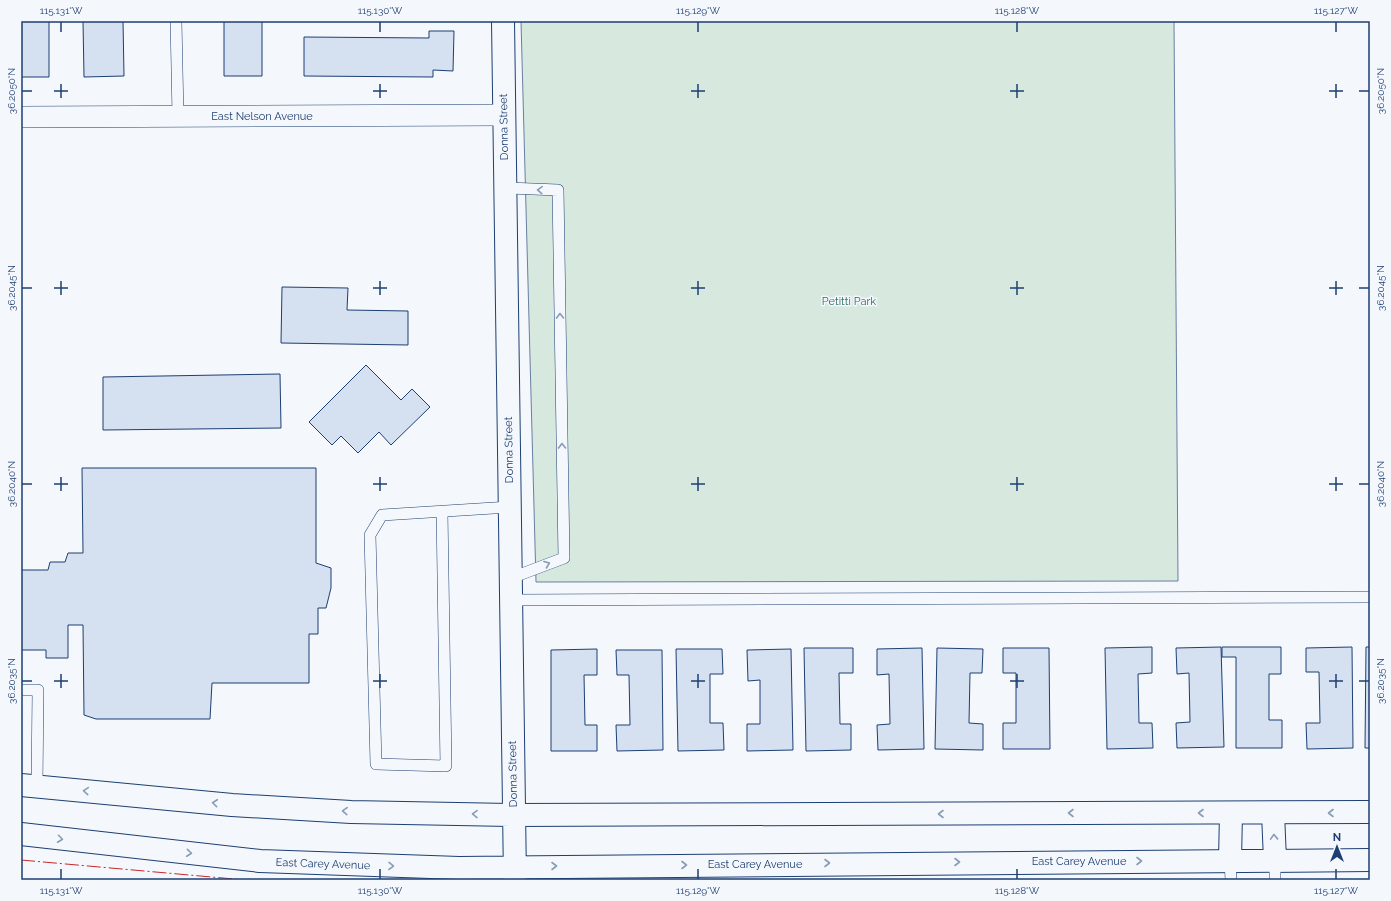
<svg xmlns="http://www.w3.org/2000/svg" width="1391" height="901" viewBox="0 0 1391 901" font-family="Raleway,sans-serif">
<rect width="100%" height="100%" fill="#f4f7fb"/>
<path fill="#d7e8df" stroke="#687fa3" d="M521,21h653l4,560 -642,1z"/>
<path fill="#d5e0f0" stroke="#1d3f73" d="M21,21h28v56h-28z
M83,21h40l1,55 -40,1z
M224,21h38v55h-38z
M429,31h25l-1,40 -20,-1v7l-129,-1v-39l125,1z
M282,287l66,1 -1,22 61,1v34l-127,-2z
M366,365l35,35 11,-11 18,18 -39,38 -12,-13 -21,21 -17,-17 -9,9 -23,-23z
M280,374l1,54 -178,2v-53z
M82,468h234v95l15,5v20l-5,20h-8v26h-9v49h-97l-2,36h-114l-12,-4 -1,-90h-15v33h-22v-8h-25v-80h27l2,-8h15l3,-9h15z
M1152,647v26l-14,1 1,49h13l1,25 -46,1 -2,-101z
M1221,647l3,100 -47,1 -1,-25 14,-1 -1,-49 -12,1 -1,-26z
M1222,647h59v27h-12v46h13v28h-46v-91h-14z
M1352,647l1,101 -46,1 -1,-26h14l-1,-51h-13v-24z
M1366,647h4v101h-5z
M804,648h49v25h-14l1,51h11v26l-45,1z
M922,648l2,101 -46,1 -1,-25 13,-1 -1,-50 -12,1v-26z
M937,648l46,1 -1,24h-12l-1,50 14,1v26l-48,-1z
M1003,648h46l1,101h-47v-26h13v-50h-13z
M597,649v26h-13l1,50h12v26h-46v-101z
M676,649h46l1,25h-13v49h13l1,27 -46,1z
M791,649l2,101 -46,1v-27h13v-44l-12,1 -1,-31z
M616,650h46l1,100 -46,1 -1,-26h14l-1,-50h-12z"/>
<g fill="none" stroke-linecap="round" stroke-linejoin="round">
<defs>
<path id="lane" d="M176,21l2,95
M505,188l53,2 6,368 -53,20
M442,511l4,255 -70,-2 -6,-229 12,-20 128,-8
M511,600l859,-3
M21,690h17l-1,96
M1230,860l1,20
M1275,880v-20"/>
<path id="street" d="M21,117l483,-2"/>
<path id="secondary" d="M503,21l12,859
M21,785l211,20 119,7 163,3 856,-3
M1273,813l2,47
M21,834l239,27 199,7 911,-8
M1230,860l1,-47"/>
</defs>
<use href="#lane" stroke="#1d3f73" stroke-width="12"/>
<use href="#street" stroke="#1d3f73" stroke-width="22"/>
<use href="#secondary" stroke="#1d3f73" stroke-width="24"/>
<use href="#lane" stroke="#f4f7fb" stroke-width="11"/>
<use href="#street" stroke="#f4f7fb" stroke-width="21"/>
<use href="#secondary" stroke="#f4f7fb" stroke-width="22"/>
<path stroke="#c62828" stroke-width="1" stroke-dasharray="14 3 2 3" stroke-linecap="butt" d="M21,860l224,20"/>
</g>
<defs><path id="oneway-chevron" d="M-2-3.5L2.5 0L-2 3.5" fill="none" stroke-width="1.6" stroke-linecap="round" stroke-linejoin="round"/></defs>
<g stroke="#889bb7">
<use href="#oneway-chevron" transform="translate(540 190) rotate(-177)"/>
<use href="#oneway-chevron" transform="translate(560 316) rotate(-91)"/>
<use href="#oneway-chevron" transform="translate(562 446) rotate(-91)"/>
<use href="#oneway-chevron" transform="translate(547 564) rotate(-21)"/>
<use href="#oneway-chevron" transform="translate(86 791) rotate(-175)"/>
<use href="#oneway-chevron" transform="translate(215 803) rotate(-174)"/>
<use href="#oneway-chevron" transform="translate(345 811) rotate(-177)"/>
<use href="#oneway-chevron" transform="translate(1071 813) rotate(180)"/>
<use href="#oneway-chevron" transform="translate(1201 813) rotate(180)"/>
<use href="#oneway-chevron" transform="translate(1331 813) rotate(180)"/>
<use href="#oneway-chevron" transform="translate(475 814) rotate(-179)"/>
<use href="#oneway-chevron" transform="translate(941 814) rotate(180)"/>
<use href="#oneway-chevron" transform="translate(1274 837) rotate(-92)"/>
<use href="#oneway-chevron" transform="translate(60 839) rotate(7)"/>
<use href="#oneway-chevron" transform="translate(189 853) rotate(6)"/>
<use href="#oneway-chevron" transform="translate(1139 861)"/>
<use href="#oneway-chevron" transform="translate(957 862)"/>
<use href="#oneway-chevron" transform="translate(827 863)"/>
<use href="#oneway-chevron" transform="translate(684 865)"/>
<use href="#oneway-chevron" transform="translate(391 866) rotate(1)"/>
<use href="#oneway-chevron" transform="translate(554 866)"/>
</g>
<path fill="none" stroke="#1d3f73" stroke-width="1.5" d="M61,22v10M380,22v10M698,22v10M1017,22v10M1336,22v10M61,84v14M380,84v14M698,84v14M1017,84v14M1336,84v14M22,91h10M54,91h14M373,91h14M691,91h14M1010,91h14M1329,91h14M1359,91h10M61,281v14M380,281v14M698,281v14M1017,281v14M1336,281v14M22,288h10M54,288h14M373,288h14M691,288h14M1010,288h14M1329,288h14M1359,288h10M61,477v14M380,477v14M698,477v14M1017,477v14M1336,477v14M22,484h10M54,484h14M373,484h14M691,484h14M1010,484h14M1329,484h14M1359,484h10M61,674v14M380,674v14M698,674v14M1017,674v14M1336,674v14M22,681h10M54,681h14M373,681h14M691,681h14M1010,681h14M1329,681h14M1359,681h10M61,869v10M380,869v10M698,869v10M1017,869v10M1336,869v10"/>
<g text-anchor="middle" dominant-baseline="central" stroke-width="3" stroke-linejoin="round" paint-order="stroke">
<g font-size="11" fill="#1d3f73" stroke="#f4f7fb">
<text x="262" y="116">East Nelson Avenue</text>
<text transform="translate(504 127) rotate(-91)">Donna Street</text>
<text transform="translate(509 450) rotate(-91)">Donna Street</text>
<text transform="translate(513 774) rotate(-91)">Donna Street</text>
<text x="1079" y="861">East Carey Avenue</text>
<text transform="translate(323 864) rotate(2)">East Carey Avenue</text>
<text x="755" y="864">East Carey Avenue</text>
</g>
<g font-size="11" fill="#2c6c60" stroke="#f4f7fb">
<text x="849" y="301">Petitti Park</text>
</g>
</g>
<rect width="1391" height="901" fill="none" stroke="#f4f7fb" stroke-width="44"/>
<g transform="translate(1337 847)" stroke="#f4f7fb" stroke-width="3" paint-order="stroke">
<path d="M0-3L7 15L0 10L-7 15Z" fill="#1d3f73"/>
<text y="-6" font-size="11" font-weight="bold" text-anchor="middle" fill="#1d3f73">N</text>
</g>
<rect x="22" y="22" width="1347" height="857" fill="none" stroke="#1d3f73" stroke-width="1.5"/>
<g font-size="10" text-anchor="middle" fill="#1d3f73">
<text x="61" y="14">115.131°W</text>
<text x="380" y="14">115.130°W</text>
<text x="698" y="14">115.129°W</text>
<text x="1017" y="14">115.128°W</text>
<text x="1336" y="14">115.127°W</text>
<text transform="translate(11 91) rotate(-90)" y="4">36.2050°N</text>
<text transform="translate(1380 91) rotate(-90)" y="4">36.2050°N</text>
<text transform="translate(11 288) rotate(-90)" y="4">36.2045°N</text>
<text transform="translate(1380 288) rotate(-90)" y="4">36.2045°N</text>
<text transform="translate(11 484) rotate(-90)" y="4">36.2040°N</text>
<text transform="translate(1380 484) rotate(-90)" y="4">36.2040°N</text>
<text transform="translate(11 681) rotate(-90)" y="4">36.2035°N</text>
<text transform="translate(1380 681) rotate(-90)" y="4">36.2035°N</text>
<text x="61" y="894">115.131°W</text>
<text x="380" y="894">115.130°W</text>
<text x="698" y="894">115.129°W</text>
<text x="1017" y="894">115.128°W</text>
<text x="1336" y="894">115.127°W</text>
</g>
</svg>
